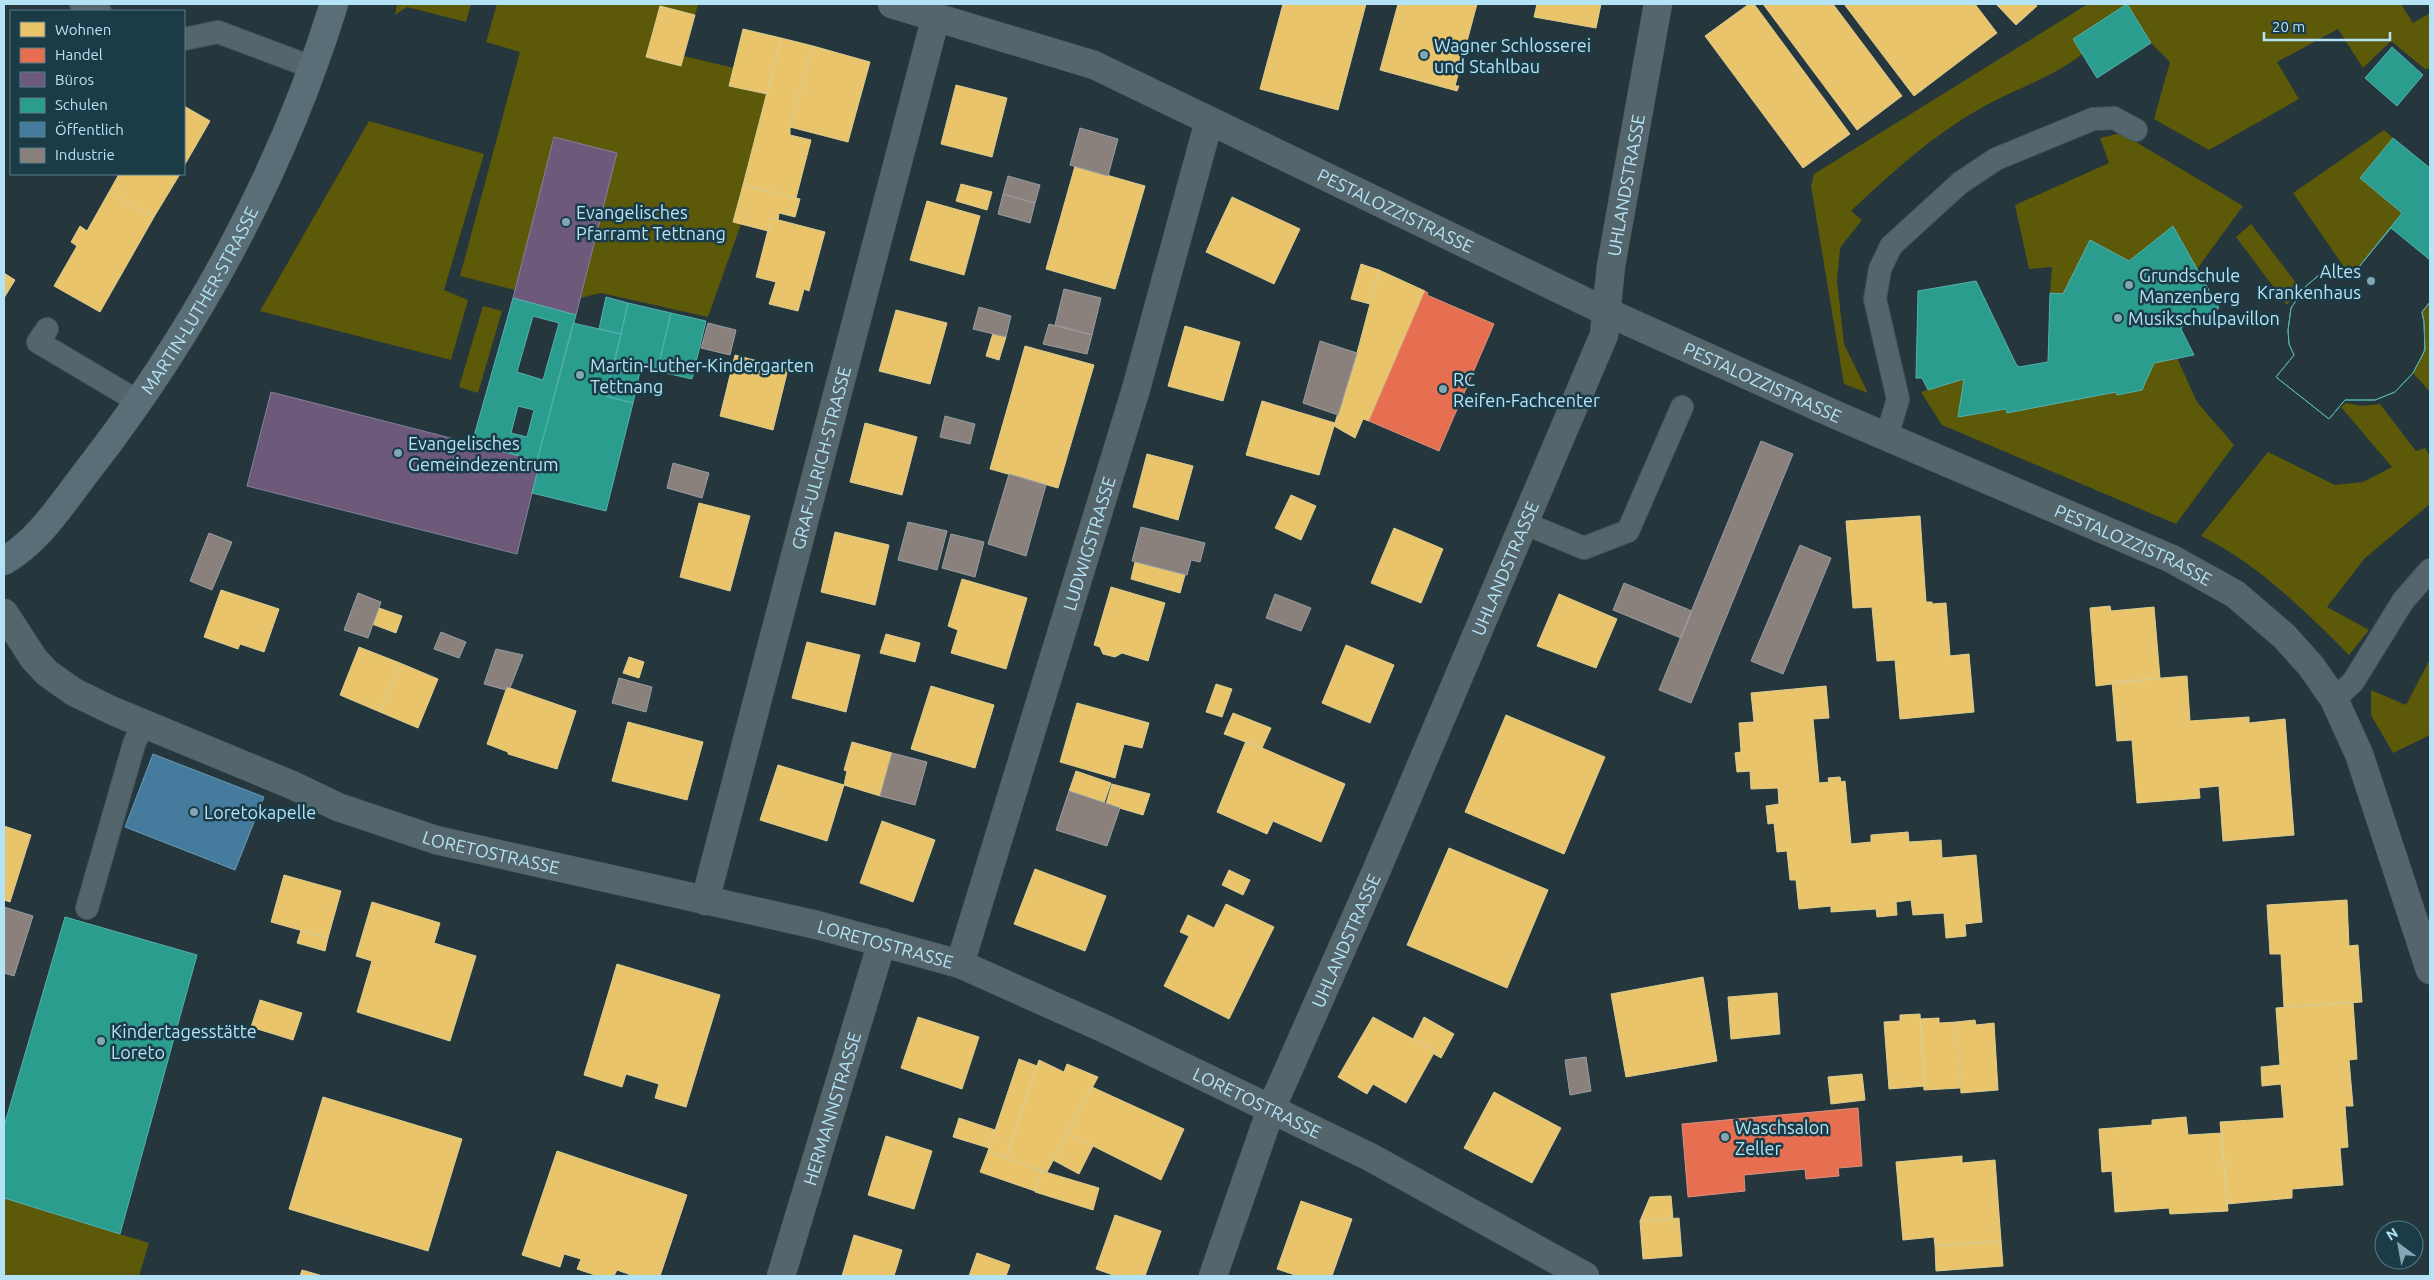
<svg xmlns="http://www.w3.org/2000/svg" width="2434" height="1280" viewBox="0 0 2434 1280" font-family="Ubuntu,sans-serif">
<rect width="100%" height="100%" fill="#25363d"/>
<path fill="#5c5908" d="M397,4h74l-5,18 -59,-15 -12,8z
M497,4h201l-3,11 -35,-9 -14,51 35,9 3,-10 50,12 -4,18 37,8 -34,127 8,3 -33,93 -107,-24 -21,5 37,-145 -62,-16 -40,153 -55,-14 60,-224 -34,-10z
M2088,4h313l12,19 17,-10v55l-5,1 -34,-28 -28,27 -25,-39 -61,33 22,37 -90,51 -55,-31 16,-57 -19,-19 -24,-38 -54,34 9,15c-26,22 -70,36 -101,54 -49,28 -89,64 -130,103l11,9 -22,28 -3,33 7,63 24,49 -24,-9 -33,-198 3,-12z
M369,121l115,33 -40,136 24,10 -17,60 -191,-49z
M2384,130l9,8 -33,40 42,35 -44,55 -14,-1 -51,-74z
M2121,133l122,73 -46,63 -24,-43 -44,35 -66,33 -13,-1 2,-26 -23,2 -14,-64 94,-42 -9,-25z
M2251,224l49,64 -13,17 -51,-68z
M2430,302v90l-17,-19c13,-20 15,-38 9,-61z
M483,306l19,5 -24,82 -19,-6z
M2177,358l20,44 37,43 -58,79 -234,-99 -21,-33 43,-13 -6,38 48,-8 1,3 109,-20 38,-29z
M2346,403l16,3 18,-2 36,47 9,-3 5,8v48l-65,54 -38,49 42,23 -20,25c-44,-44 -92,-92 -148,-119l67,-84 67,33 28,-3 29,-15 -51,-60z
M2430,659v76l-37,18 -22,-38v-25l35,15z
M4,1198l145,45 -10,33h-135z"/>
<path fill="#e9c46a" stroke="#d9cd94" d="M1283,4h83l-28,106 -78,-21z
M1398,4h79l-22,82h4l-2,5 -77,-21z
M1537,4h64l-5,24 -62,-11z
M1749,4h5l96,130 -47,34 -98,-132z
M1763,4h70l69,92 -45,34z
M1844,4h131l22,29 -83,63z
M1996,4h38l3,2 -21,19z
M660,6l35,9 -14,51 -35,-9z
M743,29l38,9 -14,56 -38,-8z
M781,38l32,8 -23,81v8l21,5 -15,58 -53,-13z
M813,46l57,16 -22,80 -58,-15z
M956,85l51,13 -15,59 -51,-13z
M184,106l26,15 -26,45z
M1075,166l70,20 -30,103 -69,-20z
M119,174h61l-26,43 -45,-25z
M961,184l31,8 -5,18 -31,-9z
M743,185l57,14 -5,18 -16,-4 -1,7 -7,-2 -3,13 -35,-9z
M109,192l45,25 -54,95 -46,-26 23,-40 -6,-4 9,-16 7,5z
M1232,197l68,32 -26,55 -68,-32z
M927,201l53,15 -16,59 -54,-15z
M771,218l54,14 -16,59 -5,-2 -6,22 -29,-7 7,-22 -20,-5z
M1361,264l18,6 -9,34 -19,-5z
M1379,270l46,21 -56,130 -6,-2 -8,19 -21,-12 23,-73z
M4,273l11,7 -11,18z
M896,310l51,13 -17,61 -51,-13z
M1185,326l55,16 -17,59 -55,-15z
M993,333l13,4 -7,23 -13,-4z
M1025,346l69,19 -36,123 -68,-19z
M735,355l53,14 -15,61 -53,-14z
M1262,401l73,22 -16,52 -73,-20z
M865,423l52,14 -15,58 -52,-13z
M1147,454l46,12 -15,54 -45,-13z
M1291,495l25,11 -15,34 -26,-12z
M699,503l51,13 -20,75 -50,-14z
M1920,516l6,86h6v2l14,-1 4,53 19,-2 5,58 -74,7 -5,-59 -18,1 -5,-54 -19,1 -7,-87z
M1394,528l49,21 -22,54 -50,-20z
M835,532l54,13 -14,60 -54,-13z
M1135,562l50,13 -5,18 -49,-14z
M962,579l65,19 -21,71 -55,-16 7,-23 -10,-4z
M1111,587l54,16 -17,58 -26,-8 -7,4 -12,-3 -3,-7 -6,-2z
M221,590l58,19 -15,43 -24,-8 -2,5 -34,-12z
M1559,594l58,25 -21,49 -59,-22z
M2110,606l1,5 43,-4 6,71 -64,8 -6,-78z
M379,608l23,8 -6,17 -24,-9z
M886,634l34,9 -5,19 -35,-9z
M807,642l53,13 -14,57 -54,-14z
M1346,645l48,20 -24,58 -48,-20z
M359,647l41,16 -20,49 -40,-17z
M629,657l15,5 -5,16 -16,-5z
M400,663l38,16 -20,49 -38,-16z
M2187,676l3,45 59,-4v6l36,-4 9,116 -71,6 -4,-55 -20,2 1,10 -63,5 -5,-63 -15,1 -5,-59z
M1216,684l16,5 -10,28 -16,-5z
M931,686l63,19 -19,63 -64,-19z
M1826,686l3,32 -16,1 6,64 10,-1 -1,-4 12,-1 1,5 4,-1 6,63 20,-2v-7l37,-3 1,10 32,-2 1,18 34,-3 6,67 -17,2 1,12 -20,2 -2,-25 -31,2 -2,-15 -15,2 1,13 -20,2 -1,-8 -45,3v-6l-32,3 -3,-29h-6l-3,-29 -10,1 -3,-29 -6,1 -2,-18 13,-2 -1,-16 -27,1 -1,-18 -13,1 -2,-19 6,-1 -2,-29 15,-1 -3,-29z
M507,687l69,24 -19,58 -49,-15v-2l-21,-8z
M1077,703l72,20 -7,25 -18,-4 -9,34 -55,-16z
M1233,713l38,15 -9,20 -38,-14z
M1506,715l99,42 -41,97 -99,-42z
M628,722l75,20 -16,58 -75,-19z
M1246,741l99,43 -24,58 -48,-21 -6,13 -50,-22z
M852,742l40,11 -12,43 -36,-11 3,-14 -3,-1z
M778,765l66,20 -17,56 -67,-21z
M1076,771l35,12 -7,20 -35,-12z
M1112,784l38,10 -7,21 -37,-11z
M882,821l53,19 -22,62 -53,-19z
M4,826l27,9 -21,67 -6,-2z
M1449,848l99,42 -41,98 -100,-43z
M1035,869l71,27 -21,55 -71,-27z
M1229,870l21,10 -7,15 -21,-10z
M284,875l57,16 -13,47 -57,-16z
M2347,900l2,46 9,-1 4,57 -78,5 -3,-53h-11l-3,-49z
M372,902l68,21 -6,20 42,13 -26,85 -93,-29 15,-51 -16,-5z
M1226,904l48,23 -45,92 -65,-33 25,-50 -9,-4 8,-17 26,13z
M301,930l27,8 -3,13 -28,-8z
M617,964l103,31 -34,112 -31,-9 4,-14 -33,-10 -4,13 -38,-12z
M1703,977l14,84 -91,16 -15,-83z
M1777,993l3,41 -49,5 -3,-42z
M260,1000l42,13 -9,27 -42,-13z
M2353,1002l4,57 -8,1 4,46h-8l3,41 -8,1 3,37 -51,4v9l-65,6 -7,-82 64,-4 -3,-34 -19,2 -1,-19 19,-2 -4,-57z
M1920,1014l5,72 -36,3 -5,-67 16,-1v-6z
M918,1017l61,20 -17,52 -61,-21z
M1373,1017l62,34 -29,52 -33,-19 -6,10 -29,-17z
M1424,1017l30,17 -13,24 -7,-4 1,-3 -22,-12z
M1939,1018v5l17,-1 4,66 -36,2 -4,-71z
M1975,1020l1,5 18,-2 4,67 -37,3 -5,-71z
M1019,1059l18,7 -31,92 -18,-7z
M1039,1060l25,12 3,-8 31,13 -51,95 -41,-14z
M1862,1074l3,26 -34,4 -3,-27z
M1092,1087l92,42 -23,51 -94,-47z
M1494,1092l67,36 -29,55 -68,-35z
M323,1097l139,42 -34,112 -139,-42z
M2186,1117l2,18 34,-2 6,78 -58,3 -1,-6 -54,4 -3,-41 -10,1 -3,-43 53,-4v-5z
M959,1118l36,12 -6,18 -36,-11z
M1067,1133l26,13 -14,28 -26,-14z
M886,1136l46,15 -18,58 -46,-14z
M557,1151l130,44 -27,81h-26l-17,-6 -3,6h-16l-21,-7 4,-10 -17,-5 -4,13 -38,-12z
M988,1151l54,20 -7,20 -55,-19z
M1962,1156v7l33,-3 6,81 -66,5 -1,-9 -31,3 -7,-78z
M1042,1171l57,17 -6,22 -58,-18z
M1671,1196l2,23 -33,2 10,-24z
M1301,1201l51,18 -20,57h-34l-21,-7z
M1115,1215l46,16 -16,45h-29l-20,-7z
M1679,1218l3,38 -39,3 -3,-38z
M854,1235l48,15 -8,26h-52z
M2001,1241l2,25 -67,5 -1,-25z
M977,1253l33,12 -4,11h-37z
M302,1270l21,6h-23z"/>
<path fill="#e76f51" stroke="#d89282" d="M1425,291l3,2 -1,2 67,29 -55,127 -70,-30z
M1858,1108l4,58 -24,2 1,8 -33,3 -1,-10 -61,6 1,16 -57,6 -6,-73z"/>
<path fill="#6d597a" stroke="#83829f" d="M554,137l63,16 -41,162 -63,-17z
M271,392l269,69 -23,93 -270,-68z"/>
<path fill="#2a9d8f" stroke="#54b2ae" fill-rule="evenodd" d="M2127,4l24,39 -54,35 -24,-39z
M2392,47l31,28 -26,31 -32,-28z
M2393,138l37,30v134l-8,10 2,10 1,28 -12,23 -18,19 -20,8h-30l-16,19 -53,-42 18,-22 -5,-11 -1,-14 3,-22 15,-22 13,-11 25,-8 14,1 44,-55 -42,-35z
M2173,226l46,82 -19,15 -11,-9 -8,15 13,26 -40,8 -12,27 -25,5 -1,-3 -109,21 -1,-4 -48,8 6,-38 -36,11 -6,-12h-6l2,-87 58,-10 40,83 3,3 29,-5 2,-69 13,1 27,-54 39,21z
M2391,228l39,32v42l-8,10 2,10 1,28 -12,23 -18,19 -20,8h-30l-16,19 -53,-42 18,-22 -5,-11 -1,-14 3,-22 15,-22 13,-11 25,-8 14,1z
M606,297l22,6 -7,31 -22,-5z
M513,298l63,17 -39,146 -65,-18zM533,316l26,7 -16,57 -26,-8zM518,406l16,4 -7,27 -16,-4z
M628,303l43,10 -14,58 -42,-10z
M671,313l35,8 -14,58 -35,-8z
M573,323l48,11 -16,62 28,7 -27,108 -74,-18 8,-32h-3z
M615,361l26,6 -8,36 -28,-7z
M65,917l132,38 -77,279 -116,-36v-72z"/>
<path fill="#457b9d" stroke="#679ab8" d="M153,754l111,43 -29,73 -110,-43z"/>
<path fill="#8a817c" stroke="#979ea1" d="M1080,128l38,11 -10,37 -38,-11z
M1008,176l32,9 -5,18 -32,-9z
M1003,194l32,9 -5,20 -32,-9z
M1064,289l37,9 -9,37 -37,-10z
M979,307l32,9 -5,21 -33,-8z
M708,323l28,7 -6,25 -29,-7z
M1049,324l43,11 -5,19 -44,-10z
M1320,341l37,12 -19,62 -35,-12z
M945,416l30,8 -5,20 -30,-7z
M1761,441l32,13 -102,249 -32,-13z
M673,463l36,10 -7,25 -35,-10z
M1009,474l37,11 -20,71 -38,-12z
M908,522l39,9 -10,39 -39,-10z
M1141,527l64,16 -5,19 -9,-2 -4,15 -55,-14z
M209,533l23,9 -20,48 -22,-9z
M951,534l33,8 -9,35 -33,-9z
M1800,545l31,13 -48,116 -32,-13z
M1624,583l68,28 -11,27 -68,-28z
M358,593l23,9 -13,36 -24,-8z
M1275,594l36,14 -10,23 -35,-13z
M441,632l25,10 -7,16 -25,-9z
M496,649l27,6 -13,33 -3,-1 -1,3 -22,-6z
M619,678l33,9 -6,25 -34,-9z
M892,753l35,9 -12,43 -35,-9z
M1069,791l51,17 -13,38 -51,-16z
M4,907l29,9 -19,60 -10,-3z
M1586,1057l5,34 -21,4 -5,-35z"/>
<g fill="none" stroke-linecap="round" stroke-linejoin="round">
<defs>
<path id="service" d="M81,4l19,7
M184,39l34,-7 96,36
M47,329l-9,13 101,60
M1887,436l11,-37 -23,-100 5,-30 11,-23 69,-63 36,-24 97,-40 21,-1 22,12
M1524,523l60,25 44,-17 54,-124
M2334,699l19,-17 50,-81 27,-31
M87,908l47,-164 9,-20"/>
<g id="minor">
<path id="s1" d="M892,4l202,61 513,247 229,103 336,144 63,35 49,42 27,30 23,33 25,55 71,216"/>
<path id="s2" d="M4,613l30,46 13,14 27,19 39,19 179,74 46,22 98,33 381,85 143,39 143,64 267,129 215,119"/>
<path id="s3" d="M705,901l231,-885"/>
<path id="s4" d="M960,964l176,-575 73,-268"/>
<path id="s5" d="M781,1276l101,-334"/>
<path id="s6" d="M1213,1276l58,-167 103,-233 230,-541 7,-69 47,-262"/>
</g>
<g id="secondary">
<path id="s7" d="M4,561c36,-21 59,-59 84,-91 108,-139 194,-298 246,-466"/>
</g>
</defs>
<use href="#service" stroke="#41545d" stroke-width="24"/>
<use href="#minor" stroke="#41545d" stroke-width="29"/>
<use href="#secondary" stroke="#41545d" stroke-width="29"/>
<use href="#service" stroke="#54656c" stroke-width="22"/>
<use href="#minor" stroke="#54656c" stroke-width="28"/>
<use href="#secondary" stroke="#596e77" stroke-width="28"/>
</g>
<g fill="#83a6b5" stroke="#1b3b47" stroke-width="2">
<circle cx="1424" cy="55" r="5"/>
<circle cx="566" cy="222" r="5"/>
<circle cx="2371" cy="281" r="5"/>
<circle cx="2129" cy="285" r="5"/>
<circle cx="2118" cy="318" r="5"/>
<circle cx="580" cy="375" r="5"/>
<circle cx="1443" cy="389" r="5"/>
<circle cx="398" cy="453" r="5"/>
<circle cx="194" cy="812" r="5"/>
<circle cx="101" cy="1041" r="5"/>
<circle cx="1725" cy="1137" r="5"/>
</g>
<g text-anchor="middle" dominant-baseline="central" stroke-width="5" stroke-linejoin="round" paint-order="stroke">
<g font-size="18" fill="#b5e3f6" stroke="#1b3b47" text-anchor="start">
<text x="1434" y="45">Wagner Schlosserei<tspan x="1434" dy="21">und Stahlbau</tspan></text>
<text x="576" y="212">Evangelisches<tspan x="576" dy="21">Pfarramt Tettnang</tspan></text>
<text x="2361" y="271" text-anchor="end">Altes<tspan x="2361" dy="21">Krankenhaus</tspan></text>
<text x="2139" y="275">Grundschule<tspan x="2139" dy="21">Manzenberg</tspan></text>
<text x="2128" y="318">Musikschulpavillon</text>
<text x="590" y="365">Martin-Luther-Kindergarten<tspan x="590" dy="21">Tettnang</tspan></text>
<text x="1453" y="379">RC<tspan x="1453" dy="21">Reifen-Fachcenter</tspan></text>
<text x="408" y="443">Evangelisches<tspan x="408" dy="21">Gemeindezentrum</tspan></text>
<text x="204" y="812">Loretokapelle</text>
<text x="111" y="1031">Kindertagesstätte<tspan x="111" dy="21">Loreto</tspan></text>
<text x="1735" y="1127">Waschsalon<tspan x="1735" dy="21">Zeller</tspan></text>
</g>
<g font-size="18" fill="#b5e3f6" stroke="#1b3b47">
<text stroke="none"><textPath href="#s6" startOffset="1171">UHLANDSTRASSE</textPath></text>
<text stroke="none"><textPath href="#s1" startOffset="546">PESTALOZZISTRASSE</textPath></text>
<text stroke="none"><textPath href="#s7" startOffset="328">MARTIN-LUTHER-STRASSE</textPath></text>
<text stroke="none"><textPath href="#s1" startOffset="951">PESTALOZZISTRASSE</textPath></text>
<text stroke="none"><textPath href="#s3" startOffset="458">GRAF-ULRICH-STRASSE</textPath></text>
<text stroke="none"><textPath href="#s4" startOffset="440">LUDWIGSTRASSE</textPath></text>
<text stroke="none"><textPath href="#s1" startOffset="1356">PESTALOZZISTRASSE</textPath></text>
<text stroke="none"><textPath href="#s6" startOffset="766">UHLANDSTRASSE</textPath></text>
<text stroke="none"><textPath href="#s2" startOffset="555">LORETOSTRASSE</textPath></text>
<text stroke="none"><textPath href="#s6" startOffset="361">UHLANDSTRASSE</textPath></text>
<text stroke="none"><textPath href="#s2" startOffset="960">LORETOSTRASSE</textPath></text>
<text stroke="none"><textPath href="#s2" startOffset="1365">LORETOSTRASSE</textPath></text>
<text stroke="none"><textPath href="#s5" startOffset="175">HERMANNSTRASSE</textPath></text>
</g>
</g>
<rect width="2434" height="1280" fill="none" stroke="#b5e3f6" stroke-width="10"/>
<rect x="10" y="10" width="175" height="165" fill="#1b3b47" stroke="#597e8d"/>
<rect x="20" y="22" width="25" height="15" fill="#e9c46a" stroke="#597e8d"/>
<text x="55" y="35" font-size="15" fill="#b5e3f6">Wohnen</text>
<rect x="20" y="48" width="25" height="15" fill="#e76f51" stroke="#597e8d"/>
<text x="55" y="60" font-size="15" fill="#b5e3f6">Handel</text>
<rect x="20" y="72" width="25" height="15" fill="#6d597a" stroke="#597e8d"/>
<text x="55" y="85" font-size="15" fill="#b5e3f6">Büros</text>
<rect x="20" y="98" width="25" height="15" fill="#2a9d8f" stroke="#597e8d"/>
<text x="55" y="110" font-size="15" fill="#b5e3f6">Schulen</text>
<rect x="20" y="122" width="25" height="15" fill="#457b9d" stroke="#597e8d"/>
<text x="55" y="135" font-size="15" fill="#b5e3f6">Öffentlich</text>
<rect x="20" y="148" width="25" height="15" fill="#8a817c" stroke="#597e8d"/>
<text x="55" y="160" font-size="15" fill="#b5e3f6">Industrie</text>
<g transform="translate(2399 1245) rotate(328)"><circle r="24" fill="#1b3b47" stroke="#597e8d"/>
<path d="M0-4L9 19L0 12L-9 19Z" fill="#83a6b5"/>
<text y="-8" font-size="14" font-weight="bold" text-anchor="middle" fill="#b5e3f6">N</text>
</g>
<path d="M2264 32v8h126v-8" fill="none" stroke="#b5e3f6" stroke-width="2.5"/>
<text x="2272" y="32" font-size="15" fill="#b5e3f6" stroke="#1b3b47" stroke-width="4" paint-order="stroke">20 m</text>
</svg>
